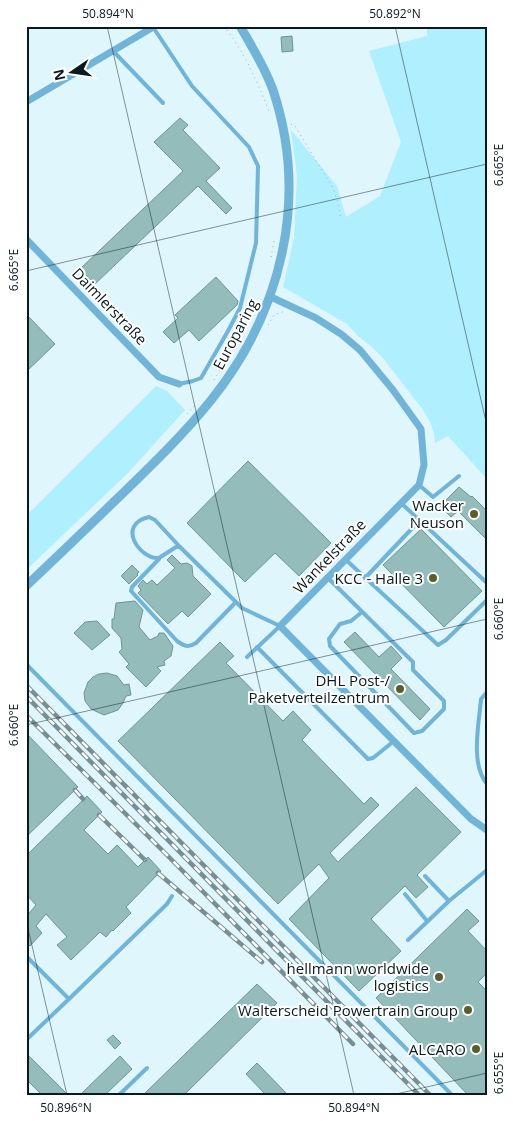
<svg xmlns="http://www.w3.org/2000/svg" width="513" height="1121" viewBox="0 0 513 1121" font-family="'Open Sans',sans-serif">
<rect width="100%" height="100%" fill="#def6fc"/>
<path fill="#b0effd" d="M427,26h60v453l-39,-43 -13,7 -1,-10 -4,-11 -7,-12 -40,-52 -12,-12 -13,-10 -11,-12 -64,-37 11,-49 3,-63 -6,-45 46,56 9,31 34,-21 21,-54 -32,-91 58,-15z
M156,386l11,5 18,19 -58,64 -101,96v-54z"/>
<path fill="#93bcbb" stroke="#6d9694" d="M292,36l1,15 -11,1 -1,-15z
M180,118l8,7 -5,5 37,38 -14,13 26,27 -6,6 -28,-28 -103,98 -15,-15 103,-98 -29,-29z
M216,277l22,24 -1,4 -38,36 -10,-11 -15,13 -11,-11 15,-14 -3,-3z
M26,314l29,30 -29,28z
M248,461l83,82 -32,33 -24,-23 -30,29 -58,-59z
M459,487l12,10 1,-1 15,15v29l-29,-29 -7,6 -11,-11z
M421,529l61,62 -38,36 -61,-62z
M172,555l9,9 6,-1 5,3 1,10 18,18 -23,23 -6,-6 -14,13 -30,-31 3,-3 -3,-4 5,-6 4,4 5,-4 5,5 18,-17 -8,-8z
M132,565l7,7 -2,2 1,1 -9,9 -8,-8z
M135,601l8,9 -4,17 11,13 8,-4 1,-3h5l9,13 -2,10 -7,5 1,4 -8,2 4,4 -15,16 -20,-20 3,-3 -10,-12 3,-3 -1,-11 -9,-10v-9h2l2,-16z
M97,621l13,14 -18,15 -18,-17 11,-11z
M355,632l24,25 12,-11 11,12 -11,11 39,40 -10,11 -76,-78z
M220,642l14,14 -8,7 57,58 10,-10 18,19 -9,10 62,64 7,-7 8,8 -49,48 8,9 78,-75 45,45 -44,43 11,12 -12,11 -11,-12 -34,33 30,32 -42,40 -70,-72 40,-41 -10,-14 -41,40 -160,-163z
M107,673l10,3 7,9 5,-1 2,11 -5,1 -3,7 -5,7 -14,5 -13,-6 -6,-8 -1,-8 4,-11 5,-5 6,-3z
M26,733l52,54 -52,50z
M87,796l15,16 -18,18 24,24 9,-9 21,22 10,-10 13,14 -35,36 5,6 -18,18 -1,-1 -6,7 -6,-5 -29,28 -14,-15 10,-8 -21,-23 -10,12 6,7 -12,13 -4,-4v-25l10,-12 -10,-11v-38z
M467,909l12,12 -11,10 19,20v22l-9,9 9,9v101l-3,3h-16l-92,-97z
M257,984l20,19 -93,92h-41z
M113,1035l8,8 -6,6 -8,-9z
M26,1053l42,42h-26l-16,-16z
M120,1056l12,13 -27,26h-25z
M257,1063l31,32h-22l-20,-21z"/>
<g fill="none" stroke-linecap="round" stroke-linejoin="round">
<path stroke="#9db3b8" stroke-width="1" stroke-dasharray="1 4" stroke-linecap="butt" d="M224,26c22,29 33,55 46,88
M291,124l4,2 38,62 4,12 4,19
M271,257l3,-16
M268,325l6,-10 11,-4
M214,380l36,-61
M187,414l9,-10"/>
<path stroke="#71b4d8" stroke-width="4" d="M153,27l39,59 57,61 9,19 -2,77 -16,65 -12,23 -27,47 -8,3 -14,3
M113,51l50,52
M419,485l14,12 26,-21
M401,503l86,80
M180,547l-25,-27 -6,-3c-34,8 -8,43 10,41l17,-11h4l62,61 38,18 -33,31
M159,559l-27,28 -1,4 46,50c7,5 11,7 19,2l40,-41
M345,559l93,86 8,-5 41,-40
M328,578l85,84v8l31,31v8l-22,22 -8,2 -84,-87 -1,-7 11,-15 11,-3 11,-9
M365,578l55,-58
M257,647l111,112 5,-1 21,-17
M26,664l426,431
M487,692l-6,7c-2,25 -11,65 6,85
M425,876l24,25
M405,894l22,27
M408,940l41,-39 38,-31
M26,956l43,43 -43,41
M69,999l98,-95 5,-8
M119,1095l28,-27"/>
<path stroke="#71b4d8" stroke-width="7" d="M26,102l129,-76
M26,239l133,138 20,7
M271,297l45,21 25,16 19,16 33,40 28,39 3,36 -5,20 -139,141 191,193 16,11"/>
<path stroke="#71b4d8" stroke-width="9" d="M26,586c32,-30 64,-61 95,-91 32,-31 64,-62 91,-96 70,-88 97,-201 61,-309 -8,-23 -21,-43 -33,-64"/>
<defs>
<path id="rail" d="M26,685l404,410
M26,696l393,399
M26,715l137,136 190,193
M75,790l8,9
M99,815l46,45
M158,873l104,89"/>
</defs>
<use href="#rail" stroke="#798e92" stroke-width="4.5"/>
<use href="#rail" stroke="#fff" stroke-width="2.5" stroke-dasharray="8" stroke-linecap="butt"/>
</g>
<path fill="none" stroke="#09191c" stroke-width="1" stroke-opacity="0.45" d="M107,26l247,1069M395,26l92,400M26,271l461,-107M26,725l461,-106M26,920l41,175M392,1095l95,-22"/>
<g fill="#595e2c" stroke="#fff" stroke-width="2">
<circle cx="474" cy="514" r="5"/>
<circle cx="433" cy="578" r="5"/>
<circle cx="400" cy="689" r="5"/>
<circle cx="439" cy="977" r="5"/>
<circle cx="468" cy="1010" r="5"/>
<circle cx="476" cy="1049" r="5"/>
</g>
<g text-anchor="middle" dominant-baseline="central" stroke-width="4" stroke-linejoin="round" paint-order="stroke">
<g font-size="15" fill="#09191c" stroke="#fff">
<text transform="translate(110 306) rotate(46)">Daimlerstraße</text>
<text transform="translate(235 334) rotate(-62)">Europaring</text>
<text transform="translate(329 556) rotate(-46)">Wankelstraße</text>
</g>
<g font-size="15" fill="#09191c" stroke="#fff" text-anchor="end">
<text x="464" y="505">Wacker<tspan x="464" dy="17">Neuson</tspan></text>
<text x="423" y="578">KCC - Halle 3</text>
<text x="390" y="680">DHL Post-/<tspan x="390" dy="17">Paketverteilzentrum</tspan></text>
<text x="429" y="968">hellmann worldwide<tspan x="429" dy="17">logistics</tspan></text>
<text x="458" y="1010">Walterscheid Powertrain Group</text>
<text x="466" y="1049">ALCARO</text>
</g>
</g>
<rect width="513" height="1121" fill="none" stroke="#ffffff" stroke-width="55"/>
<g transform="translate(72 72) rotate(257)" stroke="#ffffff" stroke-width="4" paint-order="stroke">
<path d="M0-4L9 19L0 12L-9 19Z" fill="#09191c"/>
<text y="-8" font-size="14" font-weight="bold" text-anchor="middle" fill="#09191c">N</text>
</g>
<rect x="28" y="28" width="458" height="1066" fill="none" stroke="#09191c" stroke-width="2"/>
<g font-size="12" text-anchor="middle" fill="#09191c">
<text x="108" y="18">50.894°N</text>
<text x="395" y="18">50.892°N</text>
<text transform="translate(499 165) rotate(-90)" y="4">6.665°E</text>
<text transform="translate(14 270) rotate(-90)" y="4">6.665°E</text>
<text transform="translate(499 619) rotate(-90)" y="4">6.660°E</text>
<text transform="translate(14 725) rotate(-90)" y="4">6.660°E</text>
<text transform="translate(499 1073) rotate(-90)" y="4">6.655°E</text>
<text x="66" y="1112">50.896°N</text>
<text x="354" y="1112">50.894°N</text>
</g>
</svg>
